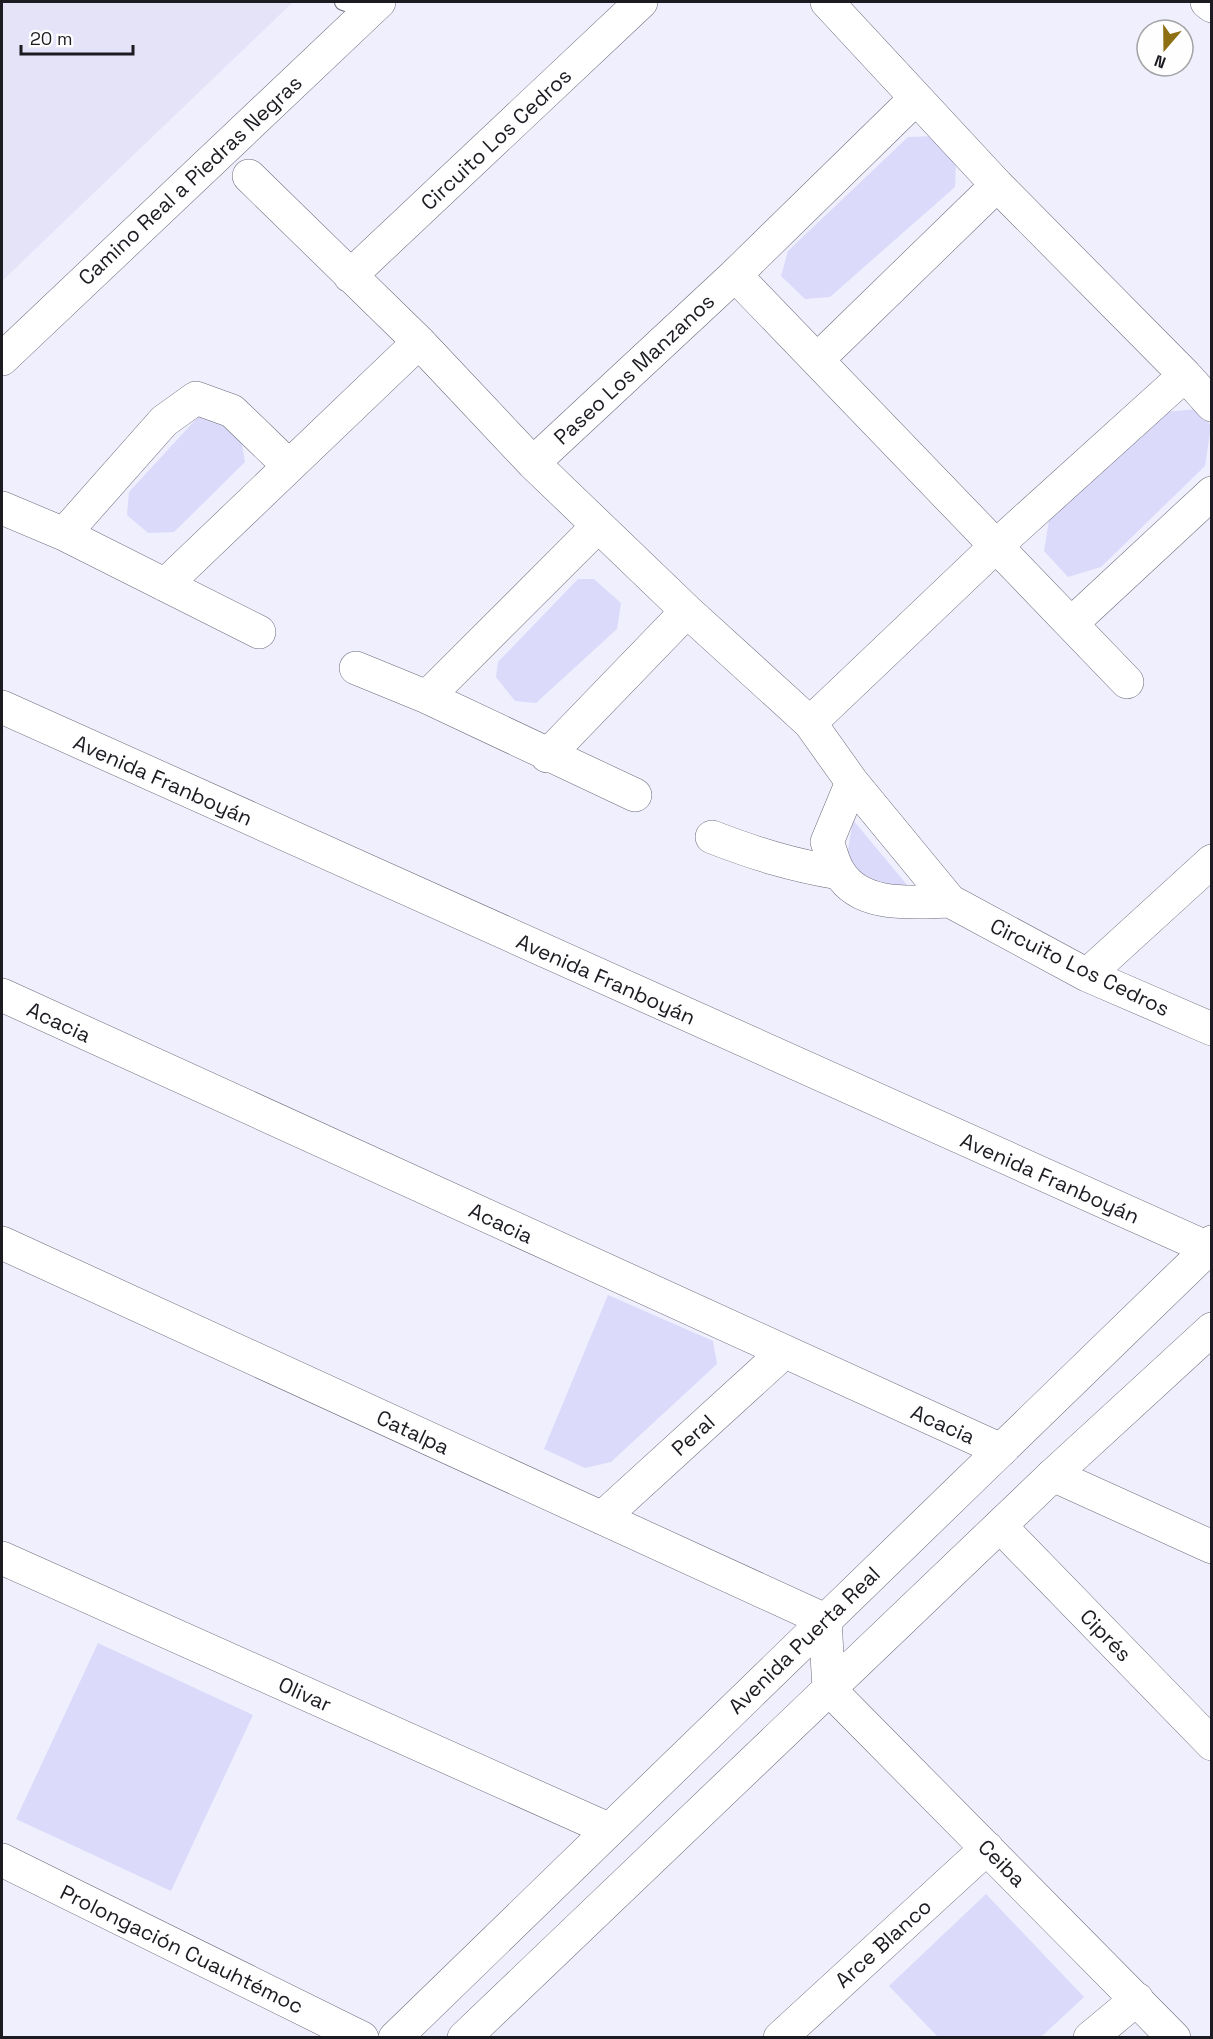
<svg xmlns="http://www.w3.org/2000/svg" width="1213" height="2039" viewBox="0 0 1213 2039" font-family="'Space Grotesk',sans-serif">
<rect width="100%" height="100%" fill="#efeffd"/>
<path fill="#e4e3f8" d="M2,2h291l-291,279z"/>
<path fill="#dbdafa" d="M935,136l21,23 -1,28 -125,110 -25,2 -24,-23 7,-25 120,-114z
M1198,409l13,17 -6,40 -104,101 -33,10 -24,-26 5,-31 115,-108z
M222,415l18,17 5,30 -71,70 -26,1 -21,-18 2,-23 69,-75z
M578,579h16l27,24 -4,26 -81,74 -21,-2 -19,-24 2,-15z
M853,820l55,66 -15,3 -31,-9 -15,-24z
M608,1295l105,46 4,23 -106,98 -26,6 -41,-19z
M98,1643l155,72 -82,176 -155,-72z
M986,1894l98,103 -43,40h-103l-49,-51z"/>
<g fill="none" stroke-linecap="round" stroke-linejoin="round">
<defs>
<path id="lane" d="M343,2l27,9"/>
<path id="street" d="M827,2l170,183 188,190 27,30
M1207,2l5,4
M249,176l170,166 114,121 154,148 123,112 42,59 98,119 137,74 125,54
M735,275l392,407
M350,276l291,-274
M817,360l180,-175
M533,463l202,-188 181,-177
M2,508l62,26 195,98
M64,534l100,-113 32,-23 36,13 57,55
M165,585l254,-243
M1072,623l140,-130
M356,668l71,29 208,98
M427,697l171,-171
M2,707l1210,543
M810,723l186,-177 189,-171
M547,756l140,-145
M852,782l-25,60c4,9 6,21 12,30 22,37 75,30 111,29
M712,837c44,17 80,28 127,36
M1087,975l125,-114
M2,995l999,455
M2,1243l823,377
M1053,1475l159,72
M602,1518l182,-166
M1000,1526l212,218
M2,1558l606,271
M829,1689l345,349
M2,1860l360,178
M780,2038l207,-190
M1090,2038l47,-39"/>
<path id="secondary" d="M2,359l377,-357
M825,1620l4,69
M395,2038l813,-789 4,-7
M464,2038l589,-563 159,-146"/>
</defs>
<use href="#lane" stroke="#6c6b7b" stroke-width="18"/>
<use href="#street" stroke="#6c6b7b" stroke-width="34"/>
<use href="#secondary" stroke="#6c6b7b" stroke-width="34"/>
<use href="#lane" stroke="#fff" stroke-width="16"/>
<use href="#street" stroke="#fff" stroke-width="33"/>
<use href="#secondary" stroke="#fff" stroke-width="33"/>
</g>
<g text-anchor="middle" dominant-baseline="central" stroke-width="4.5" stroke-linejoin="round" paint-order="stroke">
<g font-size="21" fill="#1c1b22" stroke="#fdfefd">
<text transform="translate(496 139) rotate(-43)">Circuito Los Cedros</text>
<text transform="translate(190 180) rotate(-43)">Camino Real a Piedras Negras</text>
<text transform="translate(634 369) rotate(-43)">Paseo Los Manzanos</text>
<text transform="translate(163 780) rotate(24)">Avenida Franboyán</text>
<text transform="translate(1080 967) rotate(26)">Circuito Los Cedros</text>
<text transform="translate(606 979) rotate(24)">Avenida Franboyán</text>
<text transform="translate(59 1022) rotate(25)">Acacia</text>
<text transform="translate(1050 1178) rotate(24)">Avenida Franboyán</text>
<text transform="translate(501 1223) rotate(25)">Acacia</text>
<text transform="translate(943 1424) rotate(24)">Acacia</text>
<text transform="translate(413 1432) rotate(25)">Catalpa</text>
<text transform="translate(693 1435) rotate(-42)">Peral</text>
<text transform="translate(1106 1635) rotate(46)">Ciprés</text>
<text transform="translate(804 1640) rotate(-44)">Avenida Puerta Real</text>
<text transform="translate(305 1694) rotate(24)">Olivar</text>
<text transform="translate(1002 1863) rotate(45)">Ceiba</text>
<text transform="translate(883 1943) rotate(-42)">Arce Blanco</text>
<text transform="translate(182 1949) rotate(26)">Prolongación Cuauhtémoc</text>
</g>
</g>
<rect width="1213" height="2039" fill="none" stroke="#1c1b22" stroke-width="6"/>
<g transform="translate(1165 48) rotate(200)"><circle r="28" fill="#fdfefd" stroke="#a3a3a5" stroke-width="1.5"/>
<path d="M0-4.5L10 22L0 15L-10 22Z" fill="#8e6f13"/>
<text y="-9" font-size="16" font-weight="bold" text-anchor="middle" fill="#1c1b22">N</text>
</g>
<path d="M21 45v9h112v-9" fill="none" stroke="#1c1b22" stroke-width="3"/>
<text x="30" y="45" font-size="18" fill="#1c1b22" stroke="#fdfefd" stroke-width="4.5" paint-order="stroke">20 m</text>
</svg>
